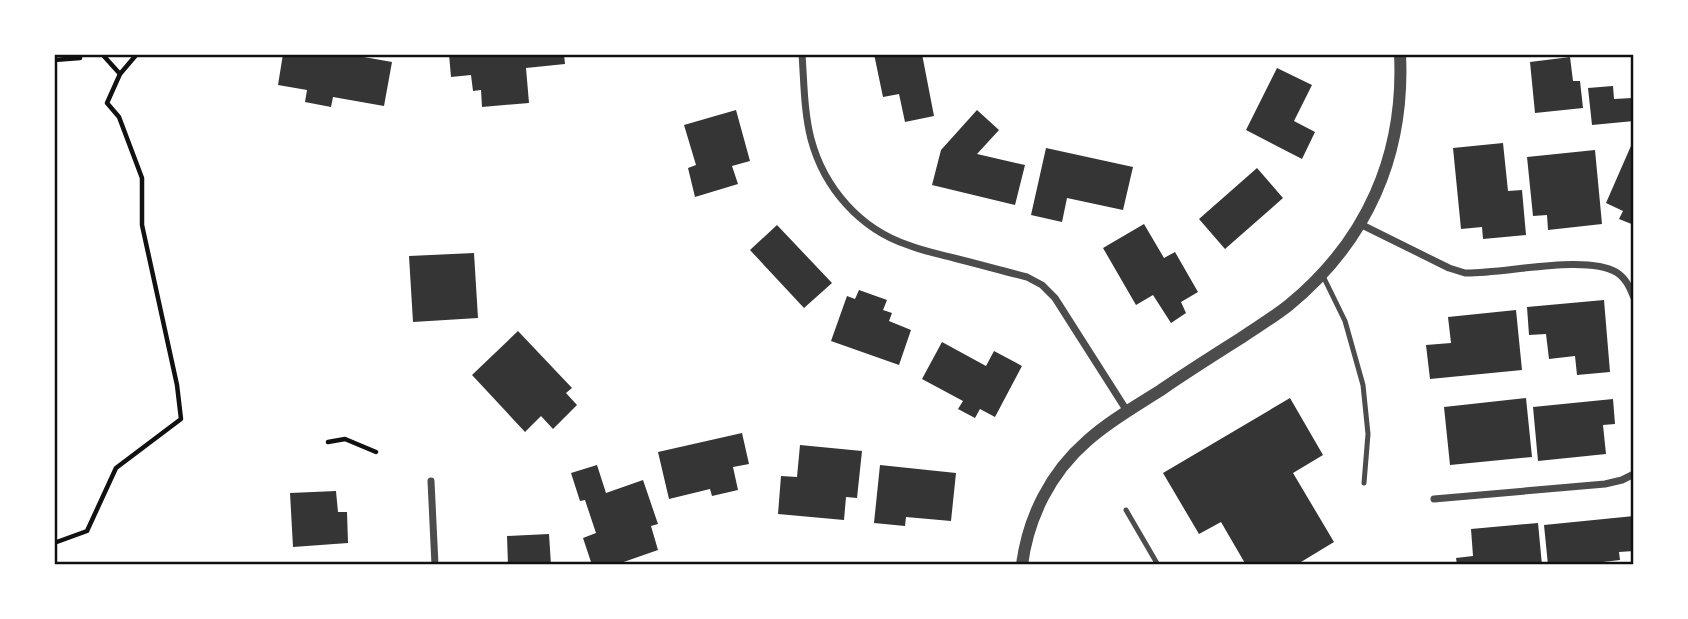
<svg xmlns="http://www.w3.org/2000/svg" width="1688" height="619" viewBox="0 0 1688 619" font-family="'DejaVu Sans',sans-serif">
<rect width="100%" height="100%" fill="#fff"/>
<path fill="#353535" d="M283,54h64l45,8 -8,44 -51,-9 -2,10 -26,-5 2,-12 -29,-5z
M449,54h115l1,10 -39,4 3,35 -47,4 -1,-17 -8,1 -2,-16 -20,2z
M874,54h48l12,62 -29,6 -6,-28 -16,3z
M1570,57l3,24h7l3,27 -48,5 -5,-51z
M1277,68l35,17 -18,36 21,11 -13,27 -56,-29z
M1613,86l1,13 18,-1 2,23 -42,4 -4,-37z
M736,110l14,51 -18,5 6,18 -43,13 -7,-29 8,-3 -12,-40z
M977,110l22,20 -22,24 48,11 -10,40 -83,-20 9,-35z
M1634,139v86l-15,-6 4,-8 -17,-8z
M1503,143l5,48 14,-1 4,45 -43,4 -1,-12 -21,2 -8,-81z
M1046,148l87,19 -10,43 -56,-12 -5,24 -31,-7z
M1595,150l7,74 -54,6 -1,-15 -14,1 -6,-59z
M1257,168l26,30 -58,51 -26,-30z
M1144,224l20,34 11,-6 23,40 -17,10 5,11 -15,10 -18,-28 -17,10 -33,-57z
M777,225l55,58 -28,25 -54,-58z
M474,253l4,65 -65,4 -4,-66z
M859,290l28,10 -4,10 9,3 -3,8 22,9 -12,35 -68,-24 16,-45 8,3z
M1604,300l6,72 -33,3 -2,-19 -26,3 -3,-25 -17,1 -2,-28z
M1516,310l6,60 -92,9 -4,-34 25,-2 -3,-26z
M518,331l54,57 -6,5 11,12 -24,24 -12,-13 -16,16 -53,-57z
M942,342l44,24 8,-15 28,15 -27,51 -15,-8 -5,9 -17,-9 5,-8 -41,-22z
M1290,398l33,57 -30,18 41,69 -38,23h-50l-25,-43 -22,12 -36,-61z
M1526,398l6,59 -82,8 -6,-58z
M1613,399l2,25 -12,1 3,29 -68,7 -5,-54z
M742,433l7,31 -16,3 5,23 -26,6 -2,-7 -41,10 -11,-47z
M800,445l62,6 -5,47 -11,-1 -2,23 -66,-6 3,-38 16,1z
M597,465l9,28 37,-13 15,44 -7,2 7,24 -43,15h-23l-9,-27 13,-5 -11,-33 -5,1 -9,-28z
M880,465l76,8 -5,48 -45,-4 -1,9 -31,-3z
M336,491l2,21h9l1,31 -55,4 -3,-54z
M1634,516v35l-15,1 1,8 -43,5h-29l-4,-40z
M1538,523l4,42h-85l-1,-7 17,-2 -2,-27z
M549,534l2,31h-43l-1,-29z"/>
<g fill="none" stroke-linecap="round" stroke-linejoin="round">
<path stroke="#111" stroke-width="4.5" d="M102,54l18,20
M54,60l26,-2 -1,-4
M328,442l17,-3 31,13
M54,543l33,-12 29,-63 65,-49 -4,-34 -35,-160v-47l-23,-61 -12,-14 13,-29 17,-20"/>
<path stroke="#4c4c4c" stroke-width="5" d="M1322,274l23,47 18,64 5,49 -4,49
M1126,510l32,55"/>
<path stroke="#4c4c4c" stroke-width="7" d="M802,54c2,28 2,58 9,85 13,49 49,90 97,106 15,6 31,9 46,13 24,6 49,13 73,19l15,8 13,13 72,113
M1360,224l89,44 16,5c38,1 120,-19 151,-1 10,6 14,16 18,26
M431,481l4,84
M1434,499l171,-15 17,-4 12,-6"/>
<path stroke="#4c4c4c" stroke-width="12" d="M1022,565c6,-47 28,-92 65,-124 22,-20 49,-35 74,-51 26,-18 53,-35 80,-52 16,-11 33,-21 48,-33 78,-64 116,-150 111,-251"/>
</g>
<rect width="1688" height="619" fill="none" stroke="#ffffff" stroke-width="112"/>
<rect x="56" y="56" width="1576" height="507" fill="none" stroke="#111" stroke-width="2.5"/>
</svg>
